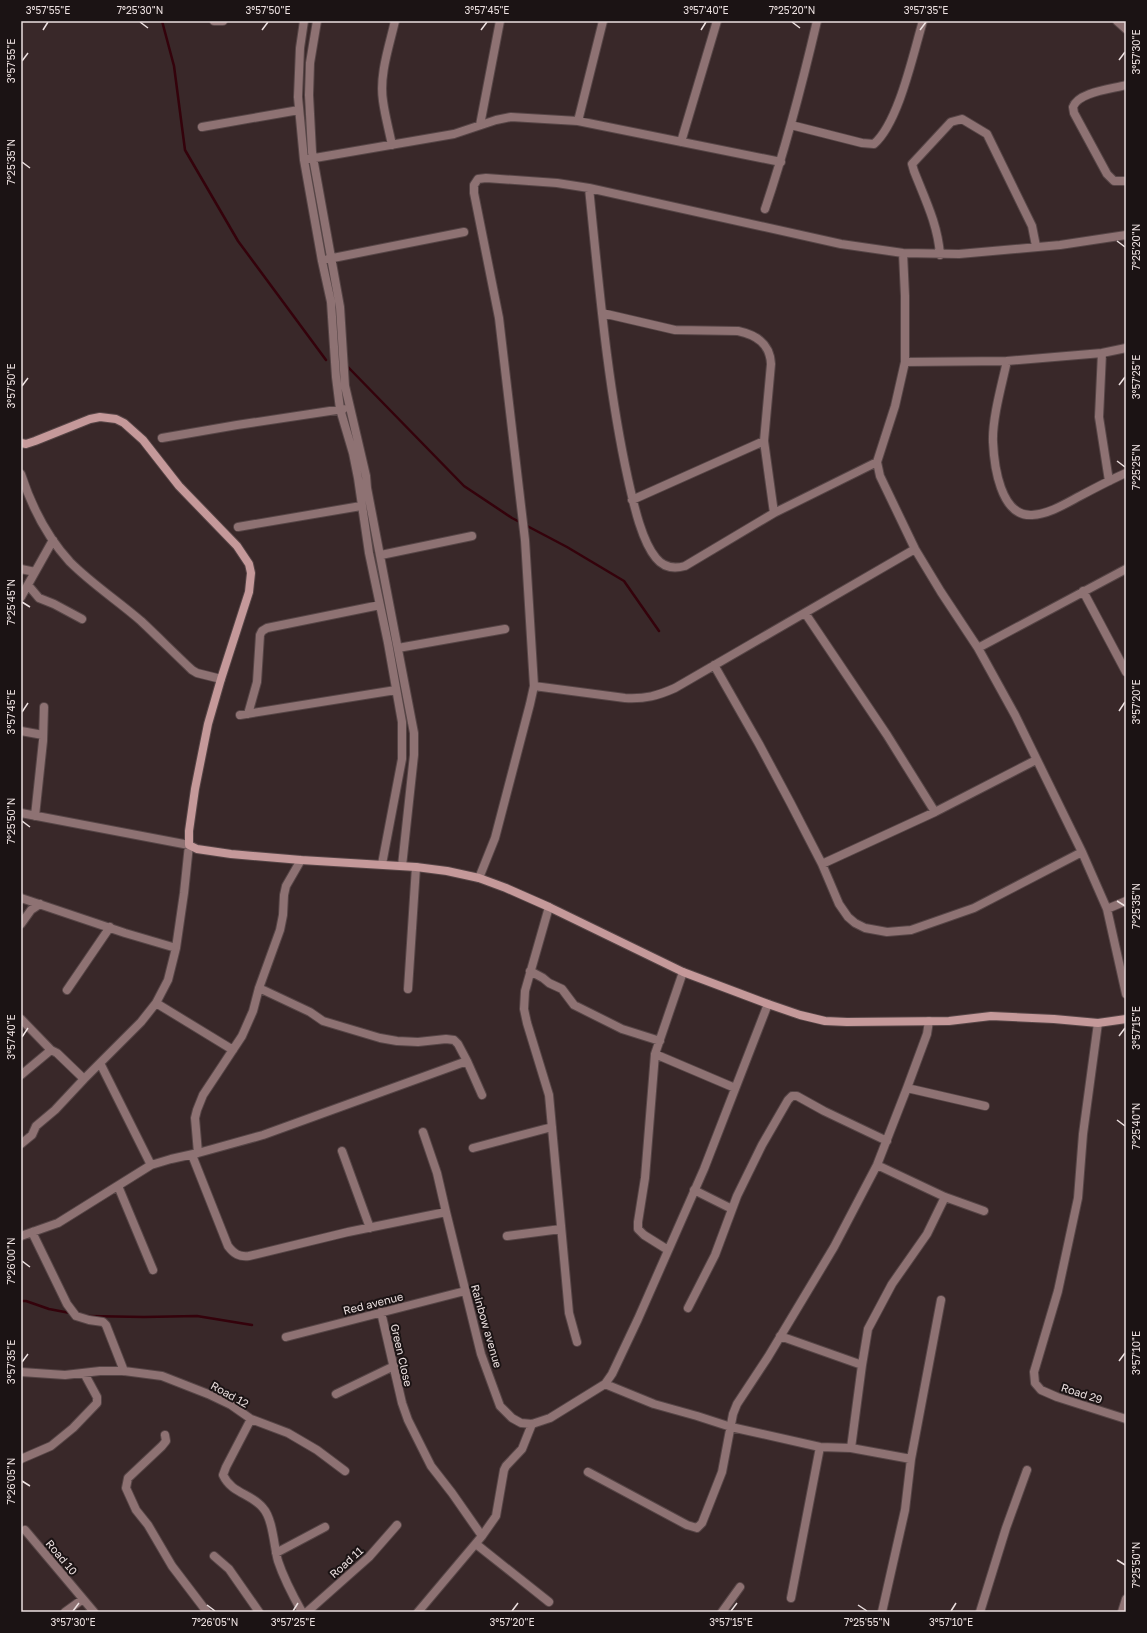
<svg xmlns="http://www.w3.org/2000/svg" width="1147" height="1633" viewBox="0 0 1147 1633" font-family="'Golos Text',sans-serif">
<rect width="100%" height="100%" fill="#392829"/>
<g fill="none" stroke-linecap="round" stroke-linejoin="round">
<path stroke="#34020b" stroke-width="2.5" d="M162,21l12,45 11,84 53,91 88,119
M347,366l117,120 48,32 55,29 57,34 35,50
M21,1301h5l23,8 21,4
M87,1316l57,1 53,-1 55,9"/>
<defs>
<path id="street" d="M214,21h9
M304,21l-4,27 -2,49 6,63 18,101 9,41 5,75 4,32 13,44 5,25 11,75 19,90 14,79v37l-20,105
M317,21l-7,42 -1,32 3,57 28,155 5,79 21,90 1,12 47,245v22l-12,111
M1117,21l9,8
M1126,85c-14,4 -48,7 -53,22l1,6 33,61 7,7h12
M578,121l25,-100
M480,125l20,-104
M791,125l71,18 12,1c25,-22 39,-90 49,-123
M202,127l97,-17
M681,142l36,-121
M392,145c-3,-15 -7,-29 -9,-44 -4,-26 6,-54 12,-80
M309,159l145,-25 42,-14 15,-3 67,4 203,41
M589,188c10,97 18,195 39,291 5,22 13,61 28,79 8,10 18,11 29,8l89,-53 103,-51
M765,209c21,-62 37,-124 52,-188
M903,253l2,43v66l-10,44 -18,56 3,14 35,73 26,43 37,56 37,67 67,137 25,57 19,85
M940,255c-2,-30 -15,-56 -26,-84l-2,-7 39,-42 11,-3 25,15 45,92 4,20
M328,259l136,-27
M602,313l73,17 63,1c19,4 32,13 33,33l-7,77 10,72
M1102,353l-3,64 10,64
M1007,361c-5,23 -15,58 -14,81 1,22 7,75 39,73 17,-1 33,-11 48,-19 15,-8 30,-16 46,-23
M905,362l102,-1 95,-8 24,-5
M162,438l75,-13 106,-16
M21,474c10,31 27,64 49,88 22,22 48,39 71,59 17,16 34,33 51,49l5,3 24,6
M632,500l132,-59
M238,527l123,-21
M381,555l91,-19
M21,569l14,3
M28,585l11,13 15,6 28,15
M1083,591l43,81
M21,597l32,-57
M805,613l82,122 48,77
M398,648l107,-19
M978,648l148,-79
M714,665l45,79 31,58 32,62 17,40 9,13 7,6 10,5 22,4 24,-2 63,-22 108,-56
M534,686l91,12c21,1 32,-2 50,-10l240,-139
M248,714l9,-32 3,-47 2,-4 5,-3 113,-23
M240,715l156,-25
M21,731l22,4
M21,813l168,32 -5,48 -8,55 -8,32 -12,23 -15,19 -57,57 -29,31 -19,16 -4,9 -11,9
M35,816l8,-75 1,-34
M822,864l113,-52 101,-52
M479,878l16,-40 35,-134 4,-18 -9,-146 -26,-222 -25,-125v-8l4,-6 8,-1 71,5 32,5 252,56 62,9 56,1 101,-9 66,-10
M21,898l104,35 51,15
M549,907l-24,84 -1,18 3,14 22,72 20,218 8,29
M1107,909l19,-8
M21,924l10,-14 9,-6
M530,971l13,7 6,5 13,6 12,16 48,24 38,12
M259,988l51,24 13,9 57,17 17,3 21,1 28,-3 8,1 4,4 9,17 15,34
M408,989l8,-122
M67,990l43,-63
M156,1003l77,47
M21,1019l30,31
M1098,1023l-15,111 -5,64 -20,93 -24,81 1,11 6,7 16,7 69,22
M655,1054l80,34
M100,1063l51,102
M21,1075l30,-25 6,3 27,26
M907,1088l78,18
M423,1132l14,41 9,39 35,142 19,52 12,12 9,5 11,1 18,-6 55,-34 7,-10 26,-55 66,-150 64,-165
M473,1148l79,-21
M342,1151l28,77
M198,1153l-3,-35 2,-8 6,-15 39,-59 11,-25 6,-23 21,-58 3,-15 1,-20 2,-9 15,-26
M192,1155l36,91c6,8 11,11 21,10l99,-24 98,-20
M877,1165l68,32 39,14
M118,1186l35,84
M694,1190l38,19
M32,1232l35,72 9,12 13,4 14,2 3,3 18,46
M21,1236l37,-13 93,-58 20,-6 27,-6 65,-18 204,-74
M507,1236l54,-7
M668,1250l-24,-15 -6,-6v-7l7,-44 10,-124 28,-82
M688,1308l27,-53 22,-59 25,-51 26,-45 4,-4h5l27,15 63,30
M381,1312l21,91 6,17 23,46 21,27 30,43
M780,1336l82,29
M286,1337l179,-46
M21,1372l44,3 35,-4h24l38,5 46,18 23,11 20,14 37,14 29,17 28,21
M605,1384l49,20 43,12 34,11 89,20 31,1 60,11
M336,1394l58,-28
M251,1419l-25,48 -3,8c9,19 28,18 40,33 10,11 11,39 15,53 6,18 15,35 24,51
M165,1435l1,6 -4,5 -34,32 -2,10 10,22 12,15 24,41 35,46
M851,1448l11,-83 6,-36 24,-45 35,-50 18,-37
M21,1459l30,-13 22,-18 24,-25v-6l-13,-24
M588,1472l99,53 10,3 5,-5 20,-51 11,-58 4,-10 31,-47 66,-110 43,-82 30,-77 20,-54 2,-13
M25,1530l69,82
M476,1544l73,58
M276,1553l49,-26
M214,1556l15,13 30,43
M791,1598l29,-151
M65,1612l18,-13
M307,1612l62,-55 28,-32
M418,1612l64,-76 14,-20 8,-46 2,-4 16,-17 10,-25
M722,1612l18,-25
M882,1612l23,-102 6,-51 30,-159
M980,1612l26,-84 21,-58
M1122,1612l4,-13"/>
<path id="secondary" d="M21,443l5,1 9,-3 55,-22 10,-2 16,2 8,4 19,17 36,46 58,60 12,18 2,9 -2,19 -28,87 -13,45 -13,65 -6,42v14l8,4 34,5 70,6 115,7 31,4 32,7 27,10 43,19 134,65 85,32 32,11 25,6 22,1 102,-1 42,-5 63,3 44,4 28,-4"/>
</defs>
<use href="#street" stroke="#564546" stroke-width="10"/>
<use href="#secondary" stroke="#564546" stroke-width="10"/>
<use href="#street" stroke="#8e7273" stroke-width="8"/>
<use href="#secondary" stroke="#c5999a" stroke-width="8"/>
</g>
<path fill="none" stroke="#ece0e0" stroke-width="1.5" d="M140,22l8,6M792,22l8,6M43,30l5,-8M262,30l6,-8M481,30l6,-8M701,30l5,-8M920,30l6,-8M1119,60l6,-8M22,61l6,-8M22,162l8,6M1117,241l8,6M1119,385l6,-8M22,386l6,-8M1117,461l8,6M22,602l8,5M1119,711l6,-9M22,712l6,-9M22,821l8,6M1117,901l8,5M1119,1036l6,-8M22,1037l6,-9M1117,1120l8,6M22,1261l8,6M1119,1361l6,-8M22,1362l6,-8M22,1481l8,5M1117,1560l8,5M207,1605l8,6M858,1605l9,6M73,1611l6,-8M293,1611l5,-8M512,1611l6,-8M731,1611l6,-8M951,1611l5,-8"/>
<g text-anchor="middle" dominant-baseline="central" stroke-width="4" stroke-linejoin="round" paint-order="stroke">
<g font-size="11" fill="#ece0e0" stroke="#1b1314">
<text transform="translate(373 1303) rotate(-14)">Red avenue</text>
<text transform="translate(487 1326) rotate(74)">Rainbow avenue</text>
<text transform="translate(402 1355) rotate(77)">Green Close</text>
<text transform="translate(1082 1393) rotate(18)">Road 29</text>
<text transform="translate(230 1394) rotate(29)">Road 12</text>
<text transform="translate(62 1557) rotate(50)">Road 10</text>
<text transform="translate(346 1562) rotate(-42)">Road 11</text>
</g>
</g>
<rect width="1147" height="1633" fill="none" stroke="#1b1314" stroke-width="44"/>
<rect x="22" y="22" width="1103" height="1589" fill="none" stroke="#ece0e0" stroke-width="1.5"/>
<g font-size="10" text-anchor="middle" fill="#ece0e0">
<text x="48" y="14">3°57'55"E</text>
<text x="140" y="14">7°25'30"N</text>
<text x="268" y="14">3°57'50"E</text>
<text x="487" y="14">3°57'45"E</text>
<text x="706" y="14">3°57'40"E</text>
<text x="792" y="14">7°25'20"N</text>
<text x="926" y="14">3°57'35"E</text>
<text transform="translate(1136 52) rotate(-90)" y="4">3°57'30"E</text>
<text transform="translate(11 61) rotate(-90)" y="4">3°57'55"E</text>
<text transform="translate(11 162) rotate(-90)" y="4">7°25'35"N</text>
<text transform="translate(1136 247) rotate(-90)" y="4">7°25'20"N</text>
<text transform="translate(1136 377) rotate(-90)" y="4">3°57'25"E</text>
<text transform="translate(11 386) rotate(-90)" y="4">3°57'50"E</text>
<text transform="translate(1136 467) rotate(-90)" y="4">7°25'25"N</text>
<text transform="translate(11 602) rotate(-90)" y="4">7°25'45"N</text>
<text transform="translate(1136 702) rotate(-90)" y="4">3°57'20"E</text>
<text transform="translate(11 712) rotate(-90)" y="4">3°57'45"E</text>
<text transform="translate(11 821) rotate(-90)" y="4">7°25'50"N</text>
<text transform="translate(1136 906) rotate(-90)" y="4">7°25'35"N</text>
<text transform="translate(1136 1028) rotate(-90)" y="4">3°57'15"E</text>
<text transform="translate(11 1037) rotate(-90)" y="4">3°57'40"E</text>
<text transform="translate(1136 1126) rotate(-90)" y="4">7°25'40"N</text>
<text transform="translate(11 1261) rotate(-90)" y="4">7°26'00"N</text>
<text transform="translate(1136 1353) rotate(-90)" y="4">3°57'10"E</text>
<text transform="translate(11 1362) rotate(-90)" y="4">3°57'35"E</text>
<text transform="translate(11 1481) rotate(-90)" y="4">7°26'05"N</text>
<text transform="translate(1136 1565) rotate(-90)" y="4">7°25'50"N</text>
<text x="73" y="1626">3°57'30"E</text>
<text x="215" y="1626">7°26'05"N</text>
<text x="293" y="1626">3°57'25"E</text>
<text x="512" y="1626">3°57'20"E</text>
<text x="731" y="1626">3°57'15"E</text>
<text x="867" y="1626">7°25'55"N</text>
<text x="951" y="1626">3°57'10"E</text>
</g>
</svg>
